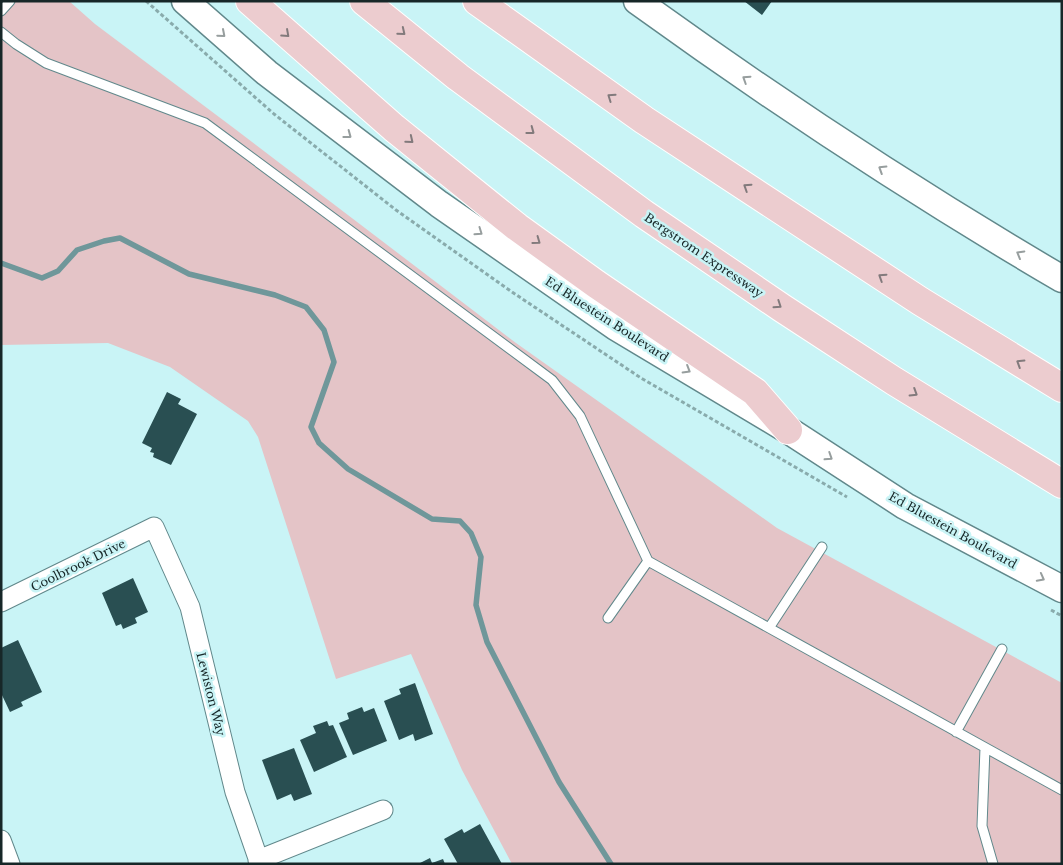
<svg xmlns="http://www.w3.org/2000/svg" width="1063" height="865" viewBox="0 0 1063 865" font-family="'Libre Baskerville',serif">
<rect width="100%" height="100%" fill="#c9f4f6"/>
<path fill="#e4c4c7" d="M1,1h68l26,23 140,105 281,214 261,185 285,155v181h-550l-50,-94 -51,-116 -75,25 -78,-242 -10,-16 -78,-54 -62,-24 -107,2z"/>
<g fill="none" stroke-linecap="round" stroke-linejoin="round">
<path stroke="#6f979a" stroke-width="5.5" d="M1,263l41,15 16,-7 19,-21 27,-9 16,-3 69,36 86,21 31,12 18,23 10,32 -23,65 8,16 29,26 84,50 28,2 11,12 10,24 -5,48 11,37 72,140 52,82"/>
</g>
<path fill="#294f52" d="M744,1h28l-10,14z
M167,392l14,7 -3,5 19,10 -26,51 -18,-8 1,-4 -4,-1 2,-4 -10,-5z
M133,578l15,34 -13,6 2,5 -14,6 -2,-5 -5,2 -14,-33z
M18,640l24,52 -21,10 2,4 -13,6 -9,-19v-45z
M415,683l18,51 -18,7 -2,-7 -14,6 -15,-39 17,-7 -2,-5z
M362,707l2,5 10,-4 13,33 -34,14 -14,-32 10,-4 -2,-6z
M327,721l2,5 4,-1 14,32 -33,15 -14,-32 16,-7 -3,-7z
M294,748l18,46 -18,7 -3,-7 -14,6 -15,-40z
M480,824l22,40h-44l-14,-25 18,-10 2,4z
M430,858l2,5 11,-4 2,5h-27z"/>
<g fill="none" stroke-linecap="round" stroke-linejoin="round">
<defs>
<path id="lane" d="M1,11l9,-10
M1,32l15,12 30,19 159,60 347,257 28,36 68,145 414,229
M608,618l40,-57
M769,628l53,-81
M956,732l46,-83
M985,748l-3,78 11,38"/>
<path id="street" d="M1,602l153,-75 36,80 45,185 25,72
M1,840l9,24
M258,860l125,-50"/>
<path id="secondary" d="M185,1l82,72 172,131 177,123 172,103 117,76 157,83
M637,1c137,99 278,192 425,278"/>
<path id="highway" d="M250,1l144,127 123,99 79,57 159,108 33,38
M364,1l94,76 186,137 138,94 112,73 168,103
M477,1l167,119 276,181 142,87"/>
</defs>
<use href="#lane" stroke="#61888b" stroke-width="11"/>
<use href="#street" stroke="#61888b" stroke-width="21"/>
<use href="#secondary" stroke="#61888b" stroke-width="29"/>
<use href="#highway" stroke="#fff" stroke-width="30"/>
<path stroke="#89abac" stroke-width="3" stroke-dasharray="4 2.5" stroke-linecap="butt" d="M146,1l128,113 122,96 116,82 129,86 206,119
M1051,610l11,6"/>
<use href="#lane" stroke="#fff" stroke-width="9"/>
<use href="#street" stroke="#fff" stroke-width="19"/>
<use href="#secondary" stroke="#fff" stroke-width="26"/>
<use href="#highway" stroke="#eccccf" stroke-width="28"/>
</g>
<defs><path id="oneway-chevron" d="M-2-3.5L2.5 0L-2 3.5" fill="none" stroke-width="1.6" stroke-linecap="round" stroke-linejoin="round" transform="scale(1.25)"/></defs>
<g stroke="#827a7c">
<use href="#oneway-chevron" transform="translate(402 32) rotate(39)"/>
<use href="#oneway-chevron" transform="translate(286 34) rotate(42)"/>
<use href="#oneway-chevron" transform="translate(611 97) rotate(-145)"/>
<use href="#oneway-chevron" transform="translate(531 131) rotate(37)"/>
<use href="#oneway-chevron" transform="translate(410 140) rotate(39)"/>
<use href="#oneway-chevron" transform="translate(747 187) rotate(-147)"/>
<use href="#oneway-chevron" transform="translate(537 241) rotate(36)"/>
<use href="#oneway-chevron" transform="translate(882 277) rotate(-147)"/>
<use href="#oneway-chevron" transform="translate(778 305) rotate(34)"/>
<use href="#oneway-chevron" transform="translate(1020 363) rotate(-148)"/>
<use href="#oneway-chevron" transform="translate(914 393) rotate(32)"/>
</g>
<g stroke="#979e9e">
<use href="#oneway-chevron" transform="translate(222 34) rotate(41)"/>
<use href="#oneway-chevron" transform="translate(746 79) rotate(-147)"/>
<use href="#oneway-chevron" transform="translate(348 135) rotate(37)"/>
<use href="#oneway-chevron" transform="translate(882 169) rotate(-148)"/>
<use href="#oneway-chevron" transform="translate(479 232) rotate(35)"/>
<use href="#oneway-chevron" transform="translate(1020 254) rotate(-150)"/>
<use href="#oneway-chevron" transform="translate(687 370) rotate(31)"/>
<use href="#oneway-chevron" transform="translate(829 457) rotate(33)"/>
<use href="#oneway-chevron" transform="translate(1041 578) rotate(28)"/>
</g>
<g text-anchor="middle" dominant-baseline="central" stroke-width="5" stroke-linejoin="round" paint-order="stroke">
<g font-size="12" fill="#172728" stroke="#c9f4f6">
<text transform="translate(704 255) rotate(34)">Bergstrom Expressway</text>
<text transform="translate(607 319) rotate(33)">Ed Bluestein Boulevard</text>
<text transform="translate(953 530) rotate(29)">Ed Bluestein Boulevard</text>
<text transform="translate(78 565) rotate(-26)">Coolbrook Drive</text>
<text transform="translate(211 694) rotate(76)">Lewiston Way</text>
</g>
</g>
<rect width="1063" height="865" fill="none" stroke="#172728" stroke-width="5"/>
</svg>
